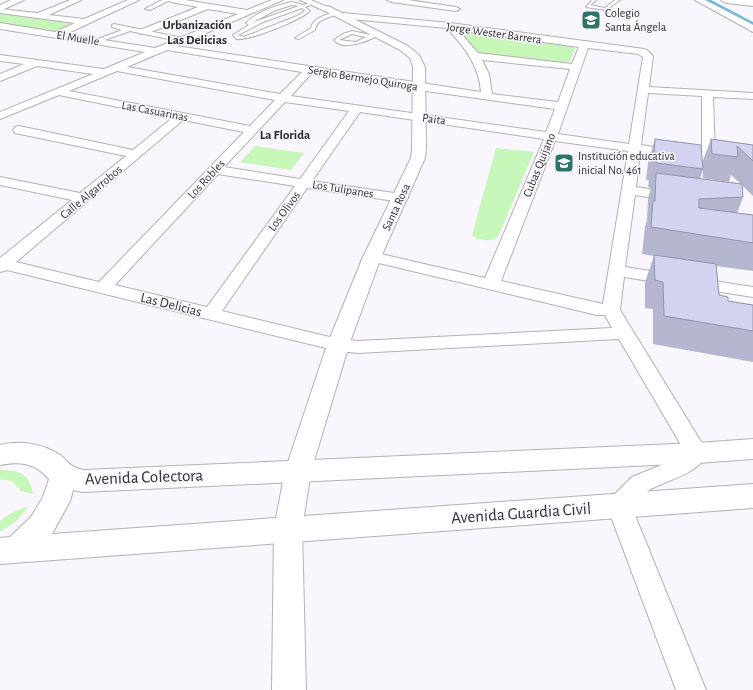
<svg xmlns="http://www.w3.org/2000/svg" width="753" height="690" viewBox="0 0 753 690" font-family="'Alegreya Sans',sans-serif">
<rect width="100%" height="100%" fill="#f9f6fd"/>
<path fill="#c6f6b8" d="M0,13l76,10 -22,9 -54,-8z
M457,30l119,15 -6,17 -8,1 -85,-10z
M255,146l49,7 -13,17 -51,-8z
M496,148l38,4 -36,85c-6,5 -21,4 -26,-2z
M0,470c19,-1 31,5 33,24l-12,-3 -9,-10 -12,-2z
M29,506l-13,15 -16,11v-11l13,-9z"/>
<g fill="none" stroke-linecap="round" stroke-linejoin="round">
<path fill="#5dbfe5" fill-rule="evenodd" d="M701,0h10l42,22v6z"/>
<defs>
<path id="service" d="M592,0h4l-6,5 15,3 10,-8h5l-14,10 -20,-3z
M292,2l11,3 11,-3 2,1 -11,4 5,4c-10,9 -60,30 -74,28l-3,-4 16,-10 -3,-2c11,-11 31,-18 46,-21zM292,5l7,1 -48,17 25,-13zM302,8l3,3 -8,5 -53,21 -6,-2 25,-13z
M335,12l4,1c-9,5 -22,5 -24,17l-16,9 -4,-1 16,-10c2,-10 15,-13 24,-16z
M352,31l18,4 9,-2 2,1c-11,6 -37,18 -47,6l9,-6zM352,34l14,3 -10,5 -17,-2z"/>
<path id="pedestrian" d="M162,0h8l-20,10 -5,-1z
M114,24l69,14 3,2 -3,2 -53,-11 -31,11h-4v-2l27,-10 -10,-3v-2z"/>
<path id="minor" d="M70,0h11l-32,15 35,4 44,-19h11l-73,34 89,14 83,-34 -30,-5 -62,25h-6l-1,-2 1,-2 58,-23 -27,-5 -4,-2h18l62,10 25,-10h11l-107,46 305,46c-2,-27 -16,-44 -34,-64l-107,-10 -1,-2 1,-2 3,-1 107,10 194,26 3,1 6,6 -4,31 104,6v6l-40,-2 2,59 38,5v8l-113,-16 -4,34 39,6 5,1 2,3 -2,3 -5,1 -40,-6 -10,72 128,20v10l-129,-20 -4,33 88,143c-11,22 -39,26 -59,37 -6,4 -12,13 -17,18l74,182h-30l-69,-184 3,-7 22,-22 34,-14 18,-13 -65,-111 -261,14 -20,-2 -331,-81 -7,2v-14l72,-58 -72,-15v-8l80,16 46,-37 -111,-23 -2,-3 2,-3 4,-1 114,24 39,-32 -113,-23 -59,24v-7l93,-38 -56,-8 -37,15v-7l24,-10 -24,-3v-6l104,14 41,-17 -145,-23v-6l55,9 20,-9 -75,-10v-4l38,4zM458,30l121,17 -7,17 -94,-11zM588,48l50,6 5,3 -14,87 -71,-10zM167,50l135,22 -22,22 -153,-27zM482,60l88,9 -12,33 -66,-8 -3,-20zM117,71l158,29 -25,26 -181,-35zM312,73l107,17 136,19 -9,23 -255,-36zM648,93l54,3v58l-61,-9zM285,102l64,9 -49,68 -76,-12zM360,112l184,27 -59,139 -113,-26 -6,2 -2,3 2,3 231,55h8l7,13 -254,13 -20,-2 -116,-28 85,-123 94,14 5,-1 2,-3 -2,-3 -5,-1 -89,-13zM183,120l61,12 -145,150 -83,-20zM555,141l73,10 -25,153 -102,-23zM218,174l77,12 -88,121 -92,-22z
M300,0h11l21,9 -4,2h-3z
M387,0h21l48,7 4,2 -4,2 -65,-9z
M695,0h10l48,25v7z"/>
<path id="tertiary" d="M11,0h13l-24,11v-6z
M328,6l80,40 11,9 6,12 1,82 -1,9 -44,99 -32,88 -38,126 -9,58 4,161h-34l2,-161 11,-58 42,-126 36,-88 48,-99 1,-9 1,-82 -3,-9 -10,-8 -75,-39 -2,-2z"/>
<path id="secondary" d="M753,439v20l-56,4 -614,29 -10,-2 -3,11 -18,33 701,-50v24l-753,56v-26l10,-1 21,-20 12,-20 6,-18c-14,-16 -29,-18 -49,-14v-20c20,-5 42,-2 60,10 11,8 7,11 23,15l614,-27z"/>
<path id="primary" d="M721,0h32v6l-27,-3z"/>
</defs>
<use href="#service" stroke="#b3b0b7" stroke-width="2"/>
<use href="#pedestrian" stroke="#b3b0b7" stroke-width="2"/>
<use href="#minor" stroke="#b3b0b7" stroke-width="2"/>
<use href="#tertiary" stroke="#b3b0b7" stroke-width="2"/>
<use href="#secondary" stroke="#b3b0b7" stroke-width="2"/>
<use href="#primary" stroke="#b3b0b7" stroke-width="2"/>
<use href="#service" fill="#fff" fill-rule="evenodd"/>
<use href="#pedestrian" fill="#fff" fill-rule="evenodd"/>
<use href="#minor" fill="#fff" fill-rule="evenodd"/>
<use href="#tertiary" fill="#fff" fill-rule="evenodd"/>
<use href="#secondary" fill="#fff" fill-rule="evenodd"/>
<use href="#primary" fill="#fff" fill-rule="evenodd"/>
</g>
<path fill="#b4b5cf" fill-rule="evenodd" d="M655,139l47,24 9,-24 42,6v51l-11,-11 1,12 -6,16 16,2v56l-37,-5 3,29 9,6 25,4v57l-100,-18v-35l-8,-1v-26l9,-26 -12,-2 3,-27 2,-7 1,-22 3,-10 -3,-1 1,-7h-3l2,-17zM703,170v8l26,4 2,-7 10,9 -41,-5z"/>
<path fill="#d1d3f1" stroke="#9294a9" d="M655,139l46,6 2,24 -47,-6v-7l-2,-1z
M711,139l42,6v16l-16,-15 1,11 -26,-3z
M656,173l86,11 1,13 -44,2v9l54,7v28l-102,-16 2,-26h2z
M654,255l62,9 3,31 9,2v4l25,4v26l-89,-15 -1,-34 -8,-2z"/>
<defs>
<symbol id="school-square" viewBox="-11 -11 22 22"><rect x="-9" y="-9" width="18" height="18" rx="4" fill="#2b736b" stroke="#f9f6fd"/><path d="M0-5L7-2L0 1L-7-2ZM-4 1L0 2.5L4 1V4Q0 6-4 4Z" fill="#fff"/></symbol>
</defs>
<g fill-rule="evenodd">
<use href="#school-square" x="580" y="9" width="22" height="22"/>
<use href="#school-square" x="553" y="152" width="22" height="22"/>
</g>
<g text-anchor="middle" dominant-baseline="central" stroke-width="3" stroke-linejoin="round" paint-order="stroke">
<g font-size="12" fill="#333235" stroke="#f9f6fd" text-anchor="start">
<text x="605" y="13">Colegio<tspan x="605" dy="14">Santa Ángela</tspan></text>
<text x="578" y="156">Institución educativa<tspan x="578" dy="14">inicial No. 461</tspan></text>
</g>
<g font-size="12" fill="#333235" stroke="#f9f6fd">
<text transform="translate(494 33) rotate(8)">Jorge Wester Barrera</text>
<text transform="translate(78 38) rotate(9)">El Muelle</text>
<text transform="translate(363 78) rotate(9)">Sergio Bermejo Quiroga</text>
<text transform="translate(155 111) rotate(11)">Las Casuarinas</text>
<text transform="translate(434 119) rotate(8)">Paita</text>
<text transform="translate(539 165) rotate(-68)">Cubas Quijano</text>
<text transform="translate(206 179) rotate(-47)">Los Robles</text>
<text transform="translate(343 189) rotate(9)">Los Tulipanes</text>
<text transform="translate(91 192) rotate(-40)">Calle Algarrobos</text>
<text transform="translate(396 207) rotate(-65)">Santa Rosa</text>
<text transform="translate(284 211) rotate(-54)">Los Olivos</text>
</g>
<g font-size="13" font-weight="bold" fill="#2c292f" stroke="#f9f6fd">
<text x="197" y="25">Urbanización<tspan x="197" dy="15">Las Delicias</tspan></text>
<text x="285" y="135">La Florida</text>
</g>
<g font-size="14" fill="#333235" stroke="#f9f6fd">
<text transform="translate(171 305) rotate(14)">Las Delicias</text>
</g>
<g font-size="17" fill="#333235" stroke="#f9f6fd">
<text transform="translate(144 477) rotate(-2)">Avenida Colectora</text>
<text transform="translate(521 513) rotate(-4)">Avenida Guardia Civil</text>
</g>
</g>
</svg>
